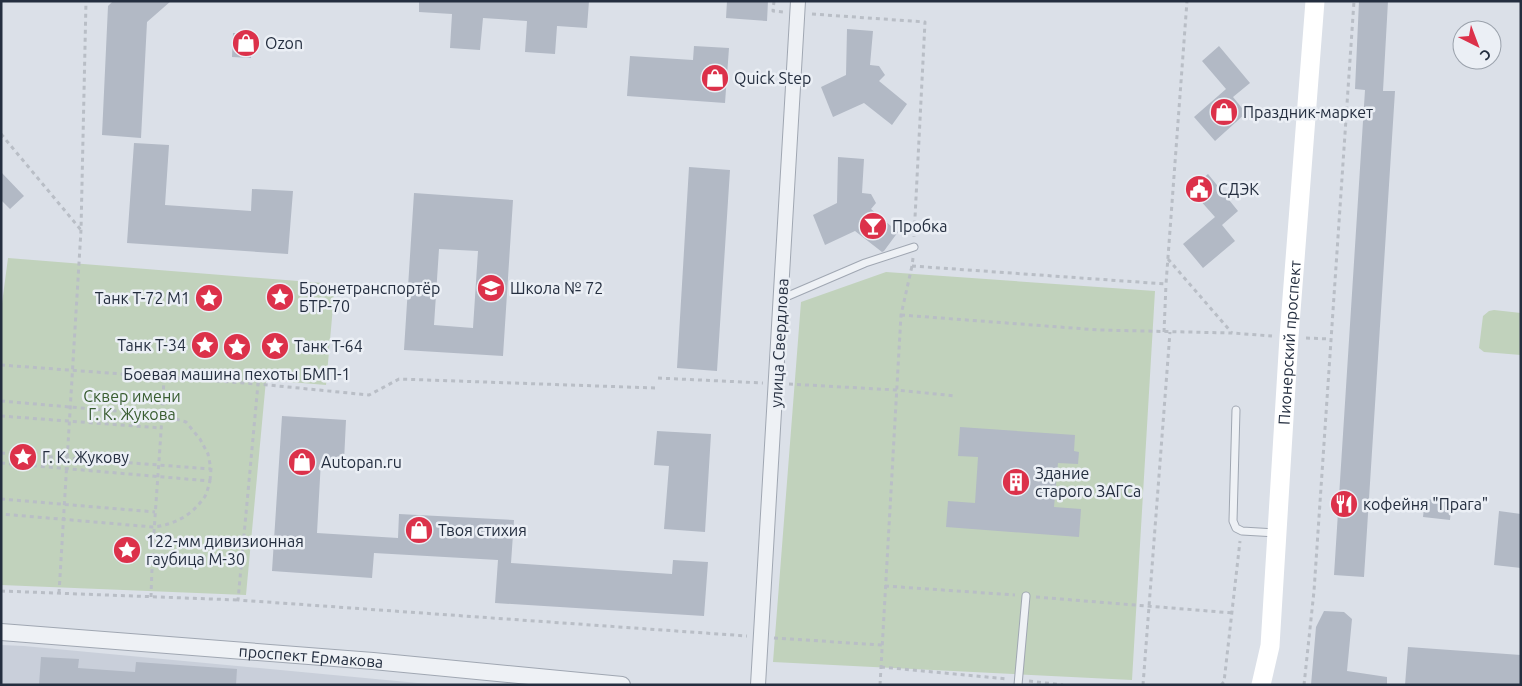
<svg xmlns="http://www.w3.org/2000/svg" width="1522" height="686" viewBox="0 0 1522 686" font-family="Ubuntu,sans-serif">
<rect width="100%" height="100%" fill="#dbe0e8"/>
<path fill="#c9cfda" d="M1,645l23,1 415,39h-438z"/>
<path fill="#c1d2bc" d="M8,258l327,26 -9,101 -60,-5 -20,215 -245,-10v-274z
M886,272l269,19 -23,389 -359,-18 28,-360z
M1494,310l27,3v42l-37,-3 -5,-4 4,-32 6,-5z"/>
<path fill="#b2b9c5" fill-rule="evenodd" d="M113,1h58l-24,21 -6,116 -39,-3 6,-129z
M419,1h170l-2,27 -30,-2 -2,28 -30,-2 2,-31 -44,-3 -3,32 -30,-2 2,-34 -33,-2z
M727,1h41l-1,20 -41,-3z
M1359,1h29l-5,90h12l-31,486 -30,-2 31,-485 -10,-1z
M847,29l26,2 -3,34 9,1 6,9 -6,6 28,23 -15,21 -28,-22 -31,14 -12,-30 25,-12z
M233,33h19l-1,25 -19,-1z
M694,46l35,2 -4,55 -98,-7 3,-40 63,4z
M1219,46l31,37 -17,14 13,16 -31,28 -21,-24 32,-28 -24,-28z
M134,143l35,2 -4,60 86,6 1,-22 41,2 -5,63 -161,-11z
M838,157l26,2 -2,34 9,1 5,9 -5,6 27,23 -14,19 -2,1 -27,-21 -30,14 -12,-30 24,-12z
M689,167l41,3 -13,201 -40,-3z
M1,172l23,24 -14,13 -9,-9z
M1208,174l30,37 -16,14 13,16 -32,27 -20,-24 32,-27 -25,-28z
M414,193l99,7 -10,156 -99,-6zM439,249l39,2 -5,77 -39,-3z
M282,416l64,4 -2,41 -23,-1 -4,73 81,5 1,-24 115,6 -3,43 161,11 1,-14 35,2 -4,54 -209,-13 3,-43 -124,-7 -2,25 -100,-7z
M960,427l115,8 -1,16 5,1 -1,12 -20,-1 -4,44 27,2 -2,28 -133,-10 2,-26 27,2 3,-46 -20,-1z
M657,431l54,3 -6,98 -41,-3 5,-63 -15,-1z
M1425,499l27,3 -2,18 -27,-3z
M1499,511l22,3v54l-27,-3z
M1324,611l20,1 8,7 -5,52 40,6v8h-76l5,-58z
M1408,647l113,8v30h-116z
M41,657l38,2 -1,9 57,4 1,-10 101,7 -1,16h-197z"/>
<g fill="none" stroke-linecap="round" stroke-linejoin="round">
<defs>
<path id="service" d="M781,299l84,-36 49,-16
M1236,410l-3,111 3,7 6,3 33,2
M1018,685l8,-89"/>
<path id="minor" d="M758,685l40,-684"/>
<g id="tertiary">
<path id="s1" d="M1,632l372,29 249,24"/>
</g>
</defs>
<use href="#service" stroke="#a0a7b2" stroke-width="9"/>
<use href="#minor" stroke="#a0a7b2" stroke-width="16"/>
<use href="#tertiary" stroke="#a0a7b2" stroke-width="18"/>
<path stroke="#b9bec6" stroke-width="3" stroke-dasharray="4 4" stroke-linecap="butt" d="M774,1l-1,10 10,1
M812,14l113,8 -11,215
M1,134l80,96
M913,258l-1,8 254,18 21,-283
M1168,259l64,74
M901,315l198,15 133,3 40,3
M1164,332l2,-48
M1306,338l24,1
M1,365l256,19
M658,378l105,5
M789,384l107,6 60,6
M655,388l-256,-9 -30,16 -111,-11 -20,216 509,36
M1,401l161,14 24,7 14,17 8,15 3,15 -1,12
M1,416l160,12
M1,453l210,16
M1,463l209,18c-2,6 -3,14 -7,18 -12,17 -30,26 -50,28l-152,-13
M1,499l154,13
M885,586l130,9
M1,591l237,9
M59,593l22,-363 5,-229
M151,597c2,-74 10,-147 13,-220
M1036,597l197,16
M774,638l108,7
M881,667l127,12
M1029,681l34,4
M880,685l21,-370 11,-49
M1143,685l27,-353
M1221,685l3,-3 16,-141
M1304,685l10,-94 40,-590"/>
<use href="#service" stroke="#eef1f5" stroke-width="7"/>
<use href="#minor" stroke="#eef1f5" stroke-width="14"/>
<use href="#tertiary" stroke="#eef1f5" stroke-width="16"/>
<path stroke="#fff" stroke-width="19" id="s2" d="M1261,685l9,-39 19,-309 26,-336"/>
</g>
<defs>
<symbol id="shop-disc" viewBox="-11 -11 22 22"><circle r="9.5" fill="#dc314a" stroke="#ebeff5"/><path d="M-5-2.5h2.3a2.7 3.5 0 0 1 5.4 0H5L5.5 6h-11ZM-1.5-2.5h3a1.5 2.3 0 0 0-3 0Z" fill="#fff"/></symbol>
<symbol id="civic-disc" viewBox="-11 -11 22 22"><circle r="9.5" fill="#dc314a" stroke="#ebeff5"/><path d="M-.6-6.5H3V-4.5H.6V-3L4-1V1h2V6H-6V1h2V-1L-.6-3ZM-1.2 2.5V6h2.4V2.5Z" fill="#fff"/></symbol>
<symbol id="bar-disc" viewBox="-11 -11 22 22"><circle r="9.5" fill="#dc314a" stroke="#ebeff5"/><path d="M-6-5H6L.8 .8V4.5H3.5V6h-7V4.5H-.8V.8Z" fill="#fff"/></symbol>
<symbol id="school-disc" viewBox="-11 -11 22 22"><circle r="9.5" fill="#dc314a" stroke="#ebeff5"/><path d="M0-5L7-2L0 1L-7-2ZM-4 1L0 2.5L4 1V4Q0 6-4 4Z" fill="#fff"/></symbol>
<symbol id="sight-disc" viewBox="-11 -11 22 22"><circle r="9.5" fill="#dc314a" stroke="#ebeff5"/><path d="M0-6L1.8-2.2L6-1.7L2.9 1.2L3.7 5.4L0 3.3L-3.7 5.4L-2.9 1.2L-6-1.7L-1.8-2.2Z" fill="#fff"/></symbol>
<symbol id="building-disc" viewBox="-11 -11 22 22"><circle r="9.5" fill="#dc314a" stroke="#ebeff5"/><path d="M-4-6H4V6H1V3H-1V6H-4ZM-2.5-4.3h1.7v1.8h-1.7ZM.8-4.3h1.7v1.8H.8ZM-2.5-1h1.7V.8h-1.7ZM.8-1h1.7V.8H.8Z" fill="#fff"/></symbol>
<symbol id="restaurant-disc" viewBox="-11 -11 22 22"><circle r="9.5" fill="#dc314a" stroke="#ebeff5"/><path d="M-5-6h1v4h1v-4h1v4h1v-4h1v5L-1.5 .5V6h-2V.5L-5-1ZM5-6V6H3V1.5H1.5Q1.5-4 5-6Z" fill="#fff"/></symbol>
</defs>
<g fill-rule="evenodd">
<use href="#shop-disc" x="230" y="27" width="32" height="32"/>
<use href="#shop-disc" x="699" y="62" width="32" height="32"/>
<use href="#shop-disc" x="1208" y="96" width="32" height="32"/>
<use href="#civic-disc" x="1183" y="173" width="32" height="32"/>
<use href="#bar-disc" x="857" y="210" width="32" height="32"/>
<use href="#school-disc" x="475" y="272" width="32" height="32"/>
<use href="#sight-disc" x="264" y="281" width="32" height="32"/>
<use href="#sight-disc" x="193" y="282" width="32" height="32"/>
<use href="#sight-disc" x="189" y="329" width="32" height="32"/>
<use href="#sight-disc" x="259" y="330" width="32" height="32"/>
<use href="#sight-disc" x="221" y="331" width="32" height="32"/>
<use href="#sight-disc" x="7" y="441" width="32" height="32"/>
<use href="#shop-disc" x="286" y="446" width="32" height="32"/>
<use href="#building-disc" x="1000" y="466" width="32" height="32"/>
<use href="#restaurant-disc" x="1328" y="488" width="32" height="32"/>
<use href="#shop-disc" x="403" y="514" width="32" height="32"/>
<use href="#sight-disc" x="111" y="534" width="32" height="32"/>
</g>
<g text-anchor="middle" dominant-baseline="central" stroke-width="5" stroke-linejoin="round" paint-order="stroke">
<g font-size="16" fill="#242e3f" stroke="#ebeff5" text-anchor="start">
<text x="265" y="43">Ozon</text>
<text x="734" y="78">Quick Step</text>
<text x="1243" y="112">Праздник-маркет</text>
<text x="1218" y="189">СДЭК</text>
<text x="892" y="226">Пробка</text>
<text x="299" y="288">Бронетранспортёр<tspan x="299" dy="18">БТР-70</tspan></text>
<text x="510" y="288">Школа № 72</text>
<text x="190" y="298" text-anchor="end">Танк Т-72 М1</text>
<text x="186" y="345" text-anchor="end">Танк Т-34</text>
<text x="294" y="346">Танк Т-64</text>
<text x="237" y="374" text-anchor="middle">Боевая машина пехоты БМП-1</text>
<text x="42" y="457">Г. К. Жукову</text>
<text x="321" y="462">Autopan.ru</text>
<text x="1035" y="473">Здание<tspan x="1035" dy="18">старого ЗАГСа</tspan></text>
<text x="1363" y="504">кофейня "Прага"</text>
<text x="438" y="530">Твоя стихия</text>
<text x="146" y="541">122-мм дивизионная<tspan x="146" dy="18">гаубица М-30</tspan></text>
</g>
<g font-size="16" fill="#242e3f" stroke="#ebeff5">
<text transform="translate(779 343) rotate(-87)">улица Свердлова</text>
<text stroke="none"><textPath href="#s2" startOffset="344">Пионерский проспект</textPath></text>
<text stroke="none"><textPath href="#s1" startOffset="311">проспект Ермакова</textPath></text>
</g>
<g font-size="16" fill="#385c30" stroke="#ebeff5">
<text x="132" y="396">Сквер имени<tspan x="132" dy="18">Г. К. Жукова</tspan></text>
</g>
</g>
<rect width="1522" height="686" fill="none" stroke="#242e3f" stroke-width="5"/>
<g transform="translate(1477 45) rotate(138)"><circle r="24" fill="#ebeff5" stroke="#9ba2ac"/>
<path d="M0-4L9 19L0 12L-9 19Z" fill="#dc314a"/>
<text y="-8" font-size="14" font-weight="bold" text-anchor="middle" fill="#242e3f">С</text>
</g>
</svg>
